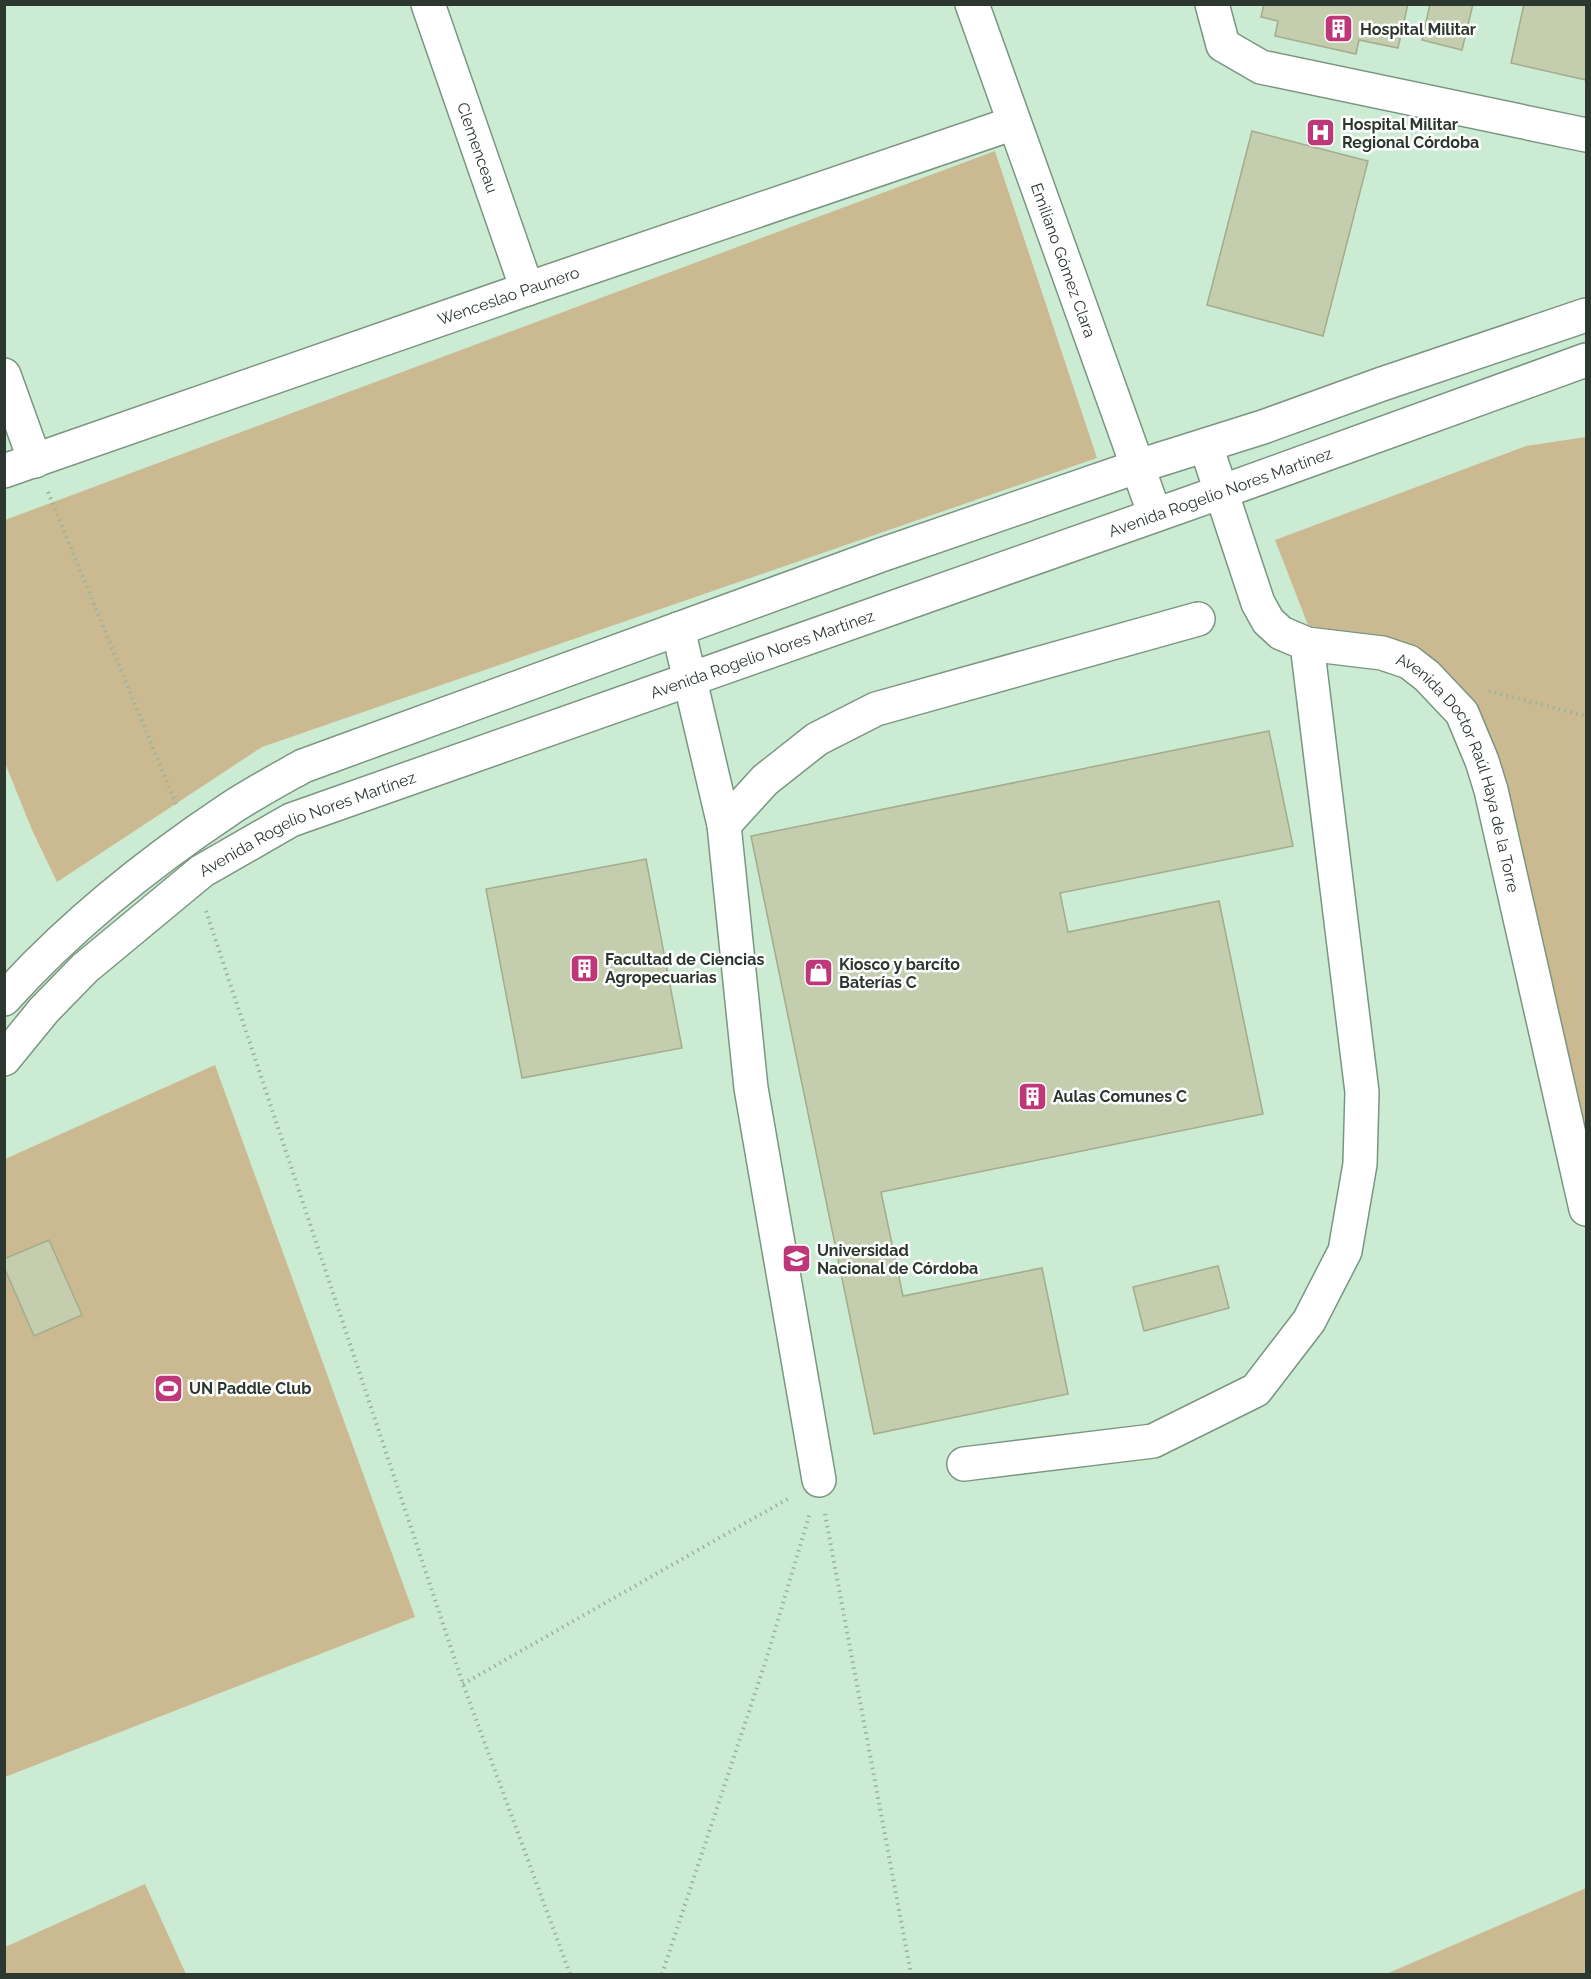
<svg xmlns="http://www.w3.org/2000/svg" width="1591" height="1979" viewBox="0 0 1591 1979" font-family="Raleway,sans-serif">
<rect width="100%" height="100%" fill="#ccebd3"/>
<path fill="#cbba91" d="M995,151l102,307 -835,289 -205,135 -25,-52 -27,-67v-243z
M1586,437v715l-98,-417 -64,-78 -116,-32 -33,-85 251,-94z
M215,1065l200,552 -410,160v-618z
M145,1884l41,90h-181v-27z
M1586,1888v86h-200z"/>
<path fill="#c4cdad" stroke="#a3ac8c" stroke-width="1.5" d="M1264,4h144l-10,44 -39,-8 -3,14 -81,-18 3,-15 -17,-4z
M1430,4h43l-11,46 -40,-10z
M1524,4h62v76l-75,-17z
M1252,131l116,30 -45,175 -116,-31z
M1269,731l24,115 -233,47 8,39 151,-31 44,213 -382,78 22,104 139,-28 26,126 -194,40 -123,-598z
M646,859l36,189 -160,30 -36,-189z
M49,1240l33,75 -48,21 -30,-69v-8z
M1218,1266l11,42 -85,23 -11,-44z"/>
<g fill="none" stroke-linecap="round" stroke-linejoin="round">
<defs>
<g id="minor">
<path id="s1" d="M428,4l99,285"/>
<path id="s2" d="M972,4l183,511"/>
<path d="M1212,4l11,41 38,22 325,68"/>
<path d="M4,375l31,86"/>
<path id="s3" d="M1206,446l52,157 10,18 13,12 26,11 75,9 27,9 18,14 35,37 20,48 9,29 95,419"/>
<path id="s4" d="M4,471l523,-182 487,-166"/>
<path d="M678,629l46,196 27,263 68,392"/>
<path d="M724,825l41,-45 52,-41 59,-30 322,-90"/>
<path d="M964,1464l189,-23 103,-51 53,-69 36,-70 15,-87 2,-72 -55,-448"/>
</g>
<g id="major">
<path d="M4,999c65,-72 143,-135 224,-189 24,-16 50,-30 75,-44l578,-211 258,-89 124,-39 119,-43 204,-69"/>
<path id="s5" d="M4,1059l40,-49 41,-42 117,-97 89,-51 930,-328 365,-132"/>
</g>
</defs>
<use href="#minor" stroke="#7a9681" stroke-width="36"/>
<use href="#major" stroke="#7a9681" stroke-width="36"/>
<path stroke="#99b29f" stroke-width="4" stroke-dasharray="1.5 4.5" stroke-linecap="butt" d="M48,492l128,312
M1489,691l97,25
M206,911l257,773 107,290
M825,1514l86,460
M463,1684l328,-187
M662,1974l105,-317 43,-144"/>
<use href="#minor" stroke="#fff" stroke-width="33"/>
<use href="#major" stroke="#fff" stroke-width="33"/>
</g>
<defs>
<symbol id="building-square" viewBox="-11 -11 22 22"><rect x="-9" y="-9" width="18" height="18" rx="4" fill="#bd3779" stroke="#fff"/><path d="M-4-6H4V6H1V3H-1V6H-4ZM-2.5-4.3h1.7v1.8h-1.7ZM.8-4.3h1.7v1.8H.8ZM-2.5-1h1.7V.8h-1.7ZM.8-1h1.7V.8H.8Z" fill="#fff"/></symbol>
<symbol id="hospital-square" viewBox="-11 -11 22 22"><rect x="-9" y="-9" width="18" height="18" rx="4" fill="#bd3779" stroke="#fff"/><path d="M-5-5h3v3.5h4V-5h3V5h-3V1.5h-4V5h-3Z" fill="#fff"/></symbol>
<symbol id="shop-square" viewBox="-11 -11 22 22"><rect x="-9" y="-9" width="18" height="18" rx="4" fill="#bd3779" stroke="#fff"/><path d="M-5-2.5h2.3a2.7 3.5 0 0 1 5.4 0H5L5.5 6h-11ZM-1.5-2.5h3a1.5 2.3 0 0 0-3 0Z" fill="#fff"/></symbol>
<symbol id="university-square" viewBox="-11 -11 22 22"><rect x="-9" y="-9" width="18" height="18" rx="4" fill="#bd3779" stroke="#fff"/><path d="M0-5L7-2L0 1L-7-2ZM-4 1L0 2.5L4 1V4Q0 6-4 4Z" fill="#fff"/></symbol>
<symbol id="stadium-square" viewBox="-11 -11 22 22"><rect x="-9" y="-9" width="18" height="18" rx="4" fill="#bd3779" stroke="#fff"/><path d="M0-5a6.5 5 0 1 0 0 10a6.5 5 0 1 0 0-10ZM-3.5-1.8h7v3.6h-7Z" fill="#fff"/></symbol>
</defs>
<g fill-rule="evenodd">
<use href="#building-square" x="1322" y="12" width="33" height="33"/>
<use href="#hospital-square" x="1304" y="116" width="33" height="33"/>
<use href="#building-square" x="568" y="952" width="33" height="33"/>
<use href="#shop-square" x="802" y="956" width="33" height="33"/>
<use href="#building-square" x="1016" y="1080" width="33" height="33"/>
<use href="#university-square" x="780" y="1242" width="33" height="33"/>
<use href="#stadium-square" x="152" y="1372" width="33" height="33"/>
</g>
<g text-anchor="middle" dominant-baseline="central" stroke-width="5" stroke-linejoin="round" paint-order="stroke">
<g font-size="16" font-weight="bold" fill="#2c382f" stroke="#fff" text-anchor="start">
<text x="1360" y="29">Hospital Militar</text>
<text x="1342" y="124">Hospital Militar<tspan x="1342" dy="18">Regional Córdoba</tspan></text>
<text x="605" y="959">Facultad de Ciencias<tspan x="605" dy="18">Agropecuarias</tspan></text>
<text x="839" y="964">Kiosco y barcíto<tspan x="839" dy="18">Baterías C</tspan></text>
<text x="1053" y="1096">Aulas Comunes C</text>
<text x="817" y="1250">Universidad<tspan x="817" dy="18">Nacional de Córdoba</tspan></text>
<text x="189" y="1388">UN Paddle Club</text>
</g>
<g font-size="16" fill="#2c382f" stroke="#fff">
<text stroke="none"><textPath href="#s1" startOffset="152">Clemenceau</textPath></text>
<text stroke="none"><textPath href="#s2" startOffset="272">Emiliano Gómez Clara</textPath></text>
<text stroke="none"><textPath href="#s4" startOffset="534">Wenceslao Paunero</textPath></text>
<text stroke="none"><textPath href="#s5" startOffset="1362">Avenida Rogelio Nores Martínez</textPath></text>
<text stroke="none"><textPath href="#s5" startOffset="876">Avenida Rogelio Nores Martínez</textPath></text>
<text stroke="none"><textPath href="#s3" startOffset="460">Avenida Doctor Raúl Haya de la Torre</textPath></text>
<text stroke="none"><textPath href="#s5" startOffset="390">Avenida Rogelio Nores Martínez</textPath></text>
</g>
</g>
<rect width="1591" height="1979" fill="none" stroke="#2c382f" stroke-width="12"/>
</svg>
